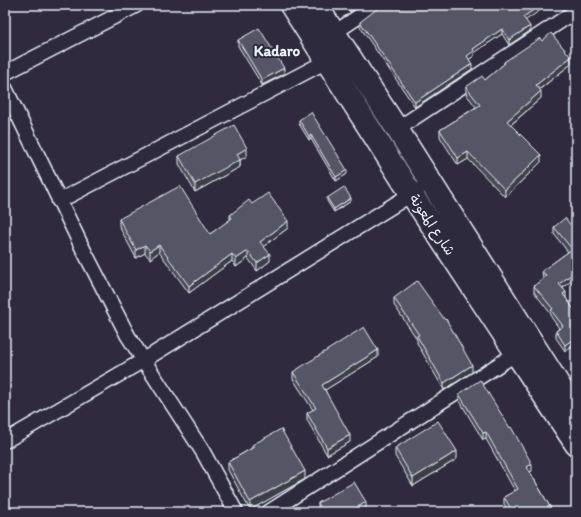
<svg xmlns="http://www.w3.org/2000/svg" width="581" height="517" viewBox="0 0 581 517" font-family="Itim,'Playpen Sans Arabic',sans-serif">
<rect width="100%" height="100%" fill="#2f2a3d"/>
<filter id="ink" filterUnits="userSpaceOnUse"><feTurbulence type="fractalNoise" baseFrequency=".025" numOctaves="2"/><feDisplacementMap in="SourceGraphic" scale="8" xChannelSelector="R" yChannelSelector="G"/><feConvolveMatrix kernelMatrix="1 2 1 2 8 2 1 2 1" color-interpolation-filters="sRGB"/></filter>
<g filter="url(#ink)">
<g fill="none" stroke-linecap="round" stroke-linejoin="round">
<defs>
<path id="minor" d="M334,33l42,-28
M5,73l132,-68
M5,88l77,159 46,89 75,116 33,60
M397,129l179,-118
M59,201l268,-140
M5,441l139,-81 274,-170
M269,512l248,-159"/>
<path id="trunk" d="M291,5l121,190 164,249
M316,5l81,124 179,283"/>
</defs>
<use href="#minor" stroke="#e8f1f8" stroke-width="17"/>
<use href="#trunk" stroke="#e8f1f8" stroke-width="25"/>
<use href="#minor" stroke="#2f2a3d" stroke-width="14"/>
<use href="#trunk" stroke="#2f2a3d" stroke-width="22"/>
</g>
<path fill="#4b4957" stroke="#e8f1f8" d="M344,5h17l-11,7z
M525,21l5,10 -21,14 -7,-11 -28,19v3l-5,3 3,10 -57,38 -55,-80v-5z
M238,40l46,34 -22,11 -24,-39z
M542,41l29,23 -32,26 2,8 -30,27 30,37 -36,35 -37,-38 -10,6 -18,-28v-7l36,-23 -10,-13v-7l19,-7 19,-16v-2z
M299,120l48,54 -11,7 -25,-42 -2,1 -10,-16z
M179,156h68l-7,4v7l-45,25 -16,-28z
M327,198l24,3 -17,11 -7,-11z
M252,204l36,24 -24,18 6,15 -13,10 -9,-13 -12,9 -4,-6 -43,32 -30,-41 -9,7 -5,-6 -9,5 -17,-32v-7l91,15 20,-14v-5z
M554,227l22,5 -13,56 3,10 10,14v39l-4,-5 -7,5 -9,-13v-7l3,-3 -8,-11v-3l-17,-22v-6l9,-7 -1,-8 26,-19 -14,-18z
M394,298l78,74 -28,18 -27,-47v-4l-23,-34z
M378,357l-53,33 25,52 -23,13 -20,-35v-7l6,-3 -20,-31v-7z
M459,394l73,77 -2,1 23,40h-44l-5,-8v-7l11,-6 -29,-52 -3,1 -24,-40z
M252,445l53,34 -55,31 -22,-40v-8l24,-14z
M395,448l62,11 -44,27 -18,-30z
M318,503l48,5 -8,4h-38l-2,-4z"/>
<path fill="#3d3c47" stroke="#e8f1f8" d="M353,5h8l-11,7v-5z
M541,5h7l-25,17v-5z
M530,26v5l-21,14v-5z
M502,29v5l-28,19v3l-7,5v-5l6,-7z
M571,57v7l-35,28v-7z
M472,64v5l-57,38v-5z
M284,68v6l-22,11v-5z
M541,91v7l-34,30v-7z
M311,135v4l-2,1v-4z
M247,148v8l-7,4v7l-45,25v-8l42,-30z
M468,152v7l-10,6v-7z
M541,155v7l-36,35v-7z
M347,170v4l-11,7v-4z
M351,198v3l-17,11v-3z
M288,221v7l-28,21v-7z
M145,245v8l-9,5v-8z
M159,245v7l-9,7v-8z
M248,251v7l-12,9v-8z
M232,254v7l-43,32v-7z
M270,254v7l-13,10v-8z
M576,271v7l-17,12v-6z
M566,292v6l-3,-4z
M572,340v6l-7,5v-6z
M378,350v7l-56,35v-7z
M472,365v7l-28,18v-7z
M486,432v7l-3,1v-7z
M350,435v7l-23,13v-7z
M457,451v8l-44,27v-8z
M532,464v7l-5,3v-7z
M305,471v8l-55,31v-8z
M366,502v6l-8,4h-8z"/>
<path fill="#575565" stroke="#e8f1f8" d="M348,5h5l-3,2z
M382,5h159l-18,12 7,9 -21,14 -7,-11 -29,20 1,2 -7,5 5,8 -57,38 -55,-80z
M259,28l25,40 -22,12 -24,-40z
M551,33l20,24 -35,28 5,6 -34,30 34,34 -36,35 -37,-38 -10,6 -18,-28 40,-25 -14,-18 16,-11 3,4 20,-17 -1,-1 36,-24 2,3z
M311,112l36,58 -11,7 -25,-42 -2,1 -10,-16z
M234,125l13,23 -10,6 3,6 -45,24 -16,-28z
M180,186l30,48 22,-16 -2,-3 19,-15 3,4 16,-11 20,28 -28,21 10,12 -13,9 -9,-12 -12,8 -4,-5 -43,32 -30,-41 -9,6 -5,-6 -9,5 -17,-31z
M344,187l7,11 -17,11 -7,-11z
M565,218l11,14v39l-17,13 7,8 -3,2 13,18v32l-4,-4 -7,5 -9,-14 7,-5 -12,-16 2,-1 -19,-23 12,-10 -4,-5 30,-22 -18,-22z
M417,281l28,39 1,-1 26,46 -28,18 -27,-47 2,-1 -25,-37z
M364,327l14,23 -56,35 28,50 -23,13 -20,-35 9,-5 -23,-36z
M480,380l30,48 1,-1 21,37 -5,3 26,45h-40l-9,-15 14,-8 -32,-57 -3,1 -24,-39z
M438,421l19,30 -44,27 -18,-30z
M281,429l24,42 -55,31 -22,-40 26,-15 -2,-2z
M354,482l12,20 -16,10h-27l-5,-9z
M563,509l2,3h-7z"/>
</g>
<g text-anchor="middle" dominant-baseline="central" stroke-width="4" stroke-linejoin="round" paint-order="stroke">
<g font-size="14" fill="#e8f1f8" stroke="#2f2a3d">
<text transform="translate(432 225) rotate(56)">شارع المعونة</text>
</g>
<g font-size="15" font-weight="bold" fill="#e8f1f8" stroke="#2f2a3d">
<text x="277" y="51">Kadaro</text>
</g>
</g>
<rect width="581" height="517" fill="none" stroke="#2f2a3d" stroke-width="20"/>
<rect x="10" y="10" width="561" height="497" fill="none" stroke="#e8f1f8" stroke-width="1.5" filter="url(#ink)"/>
</svg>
